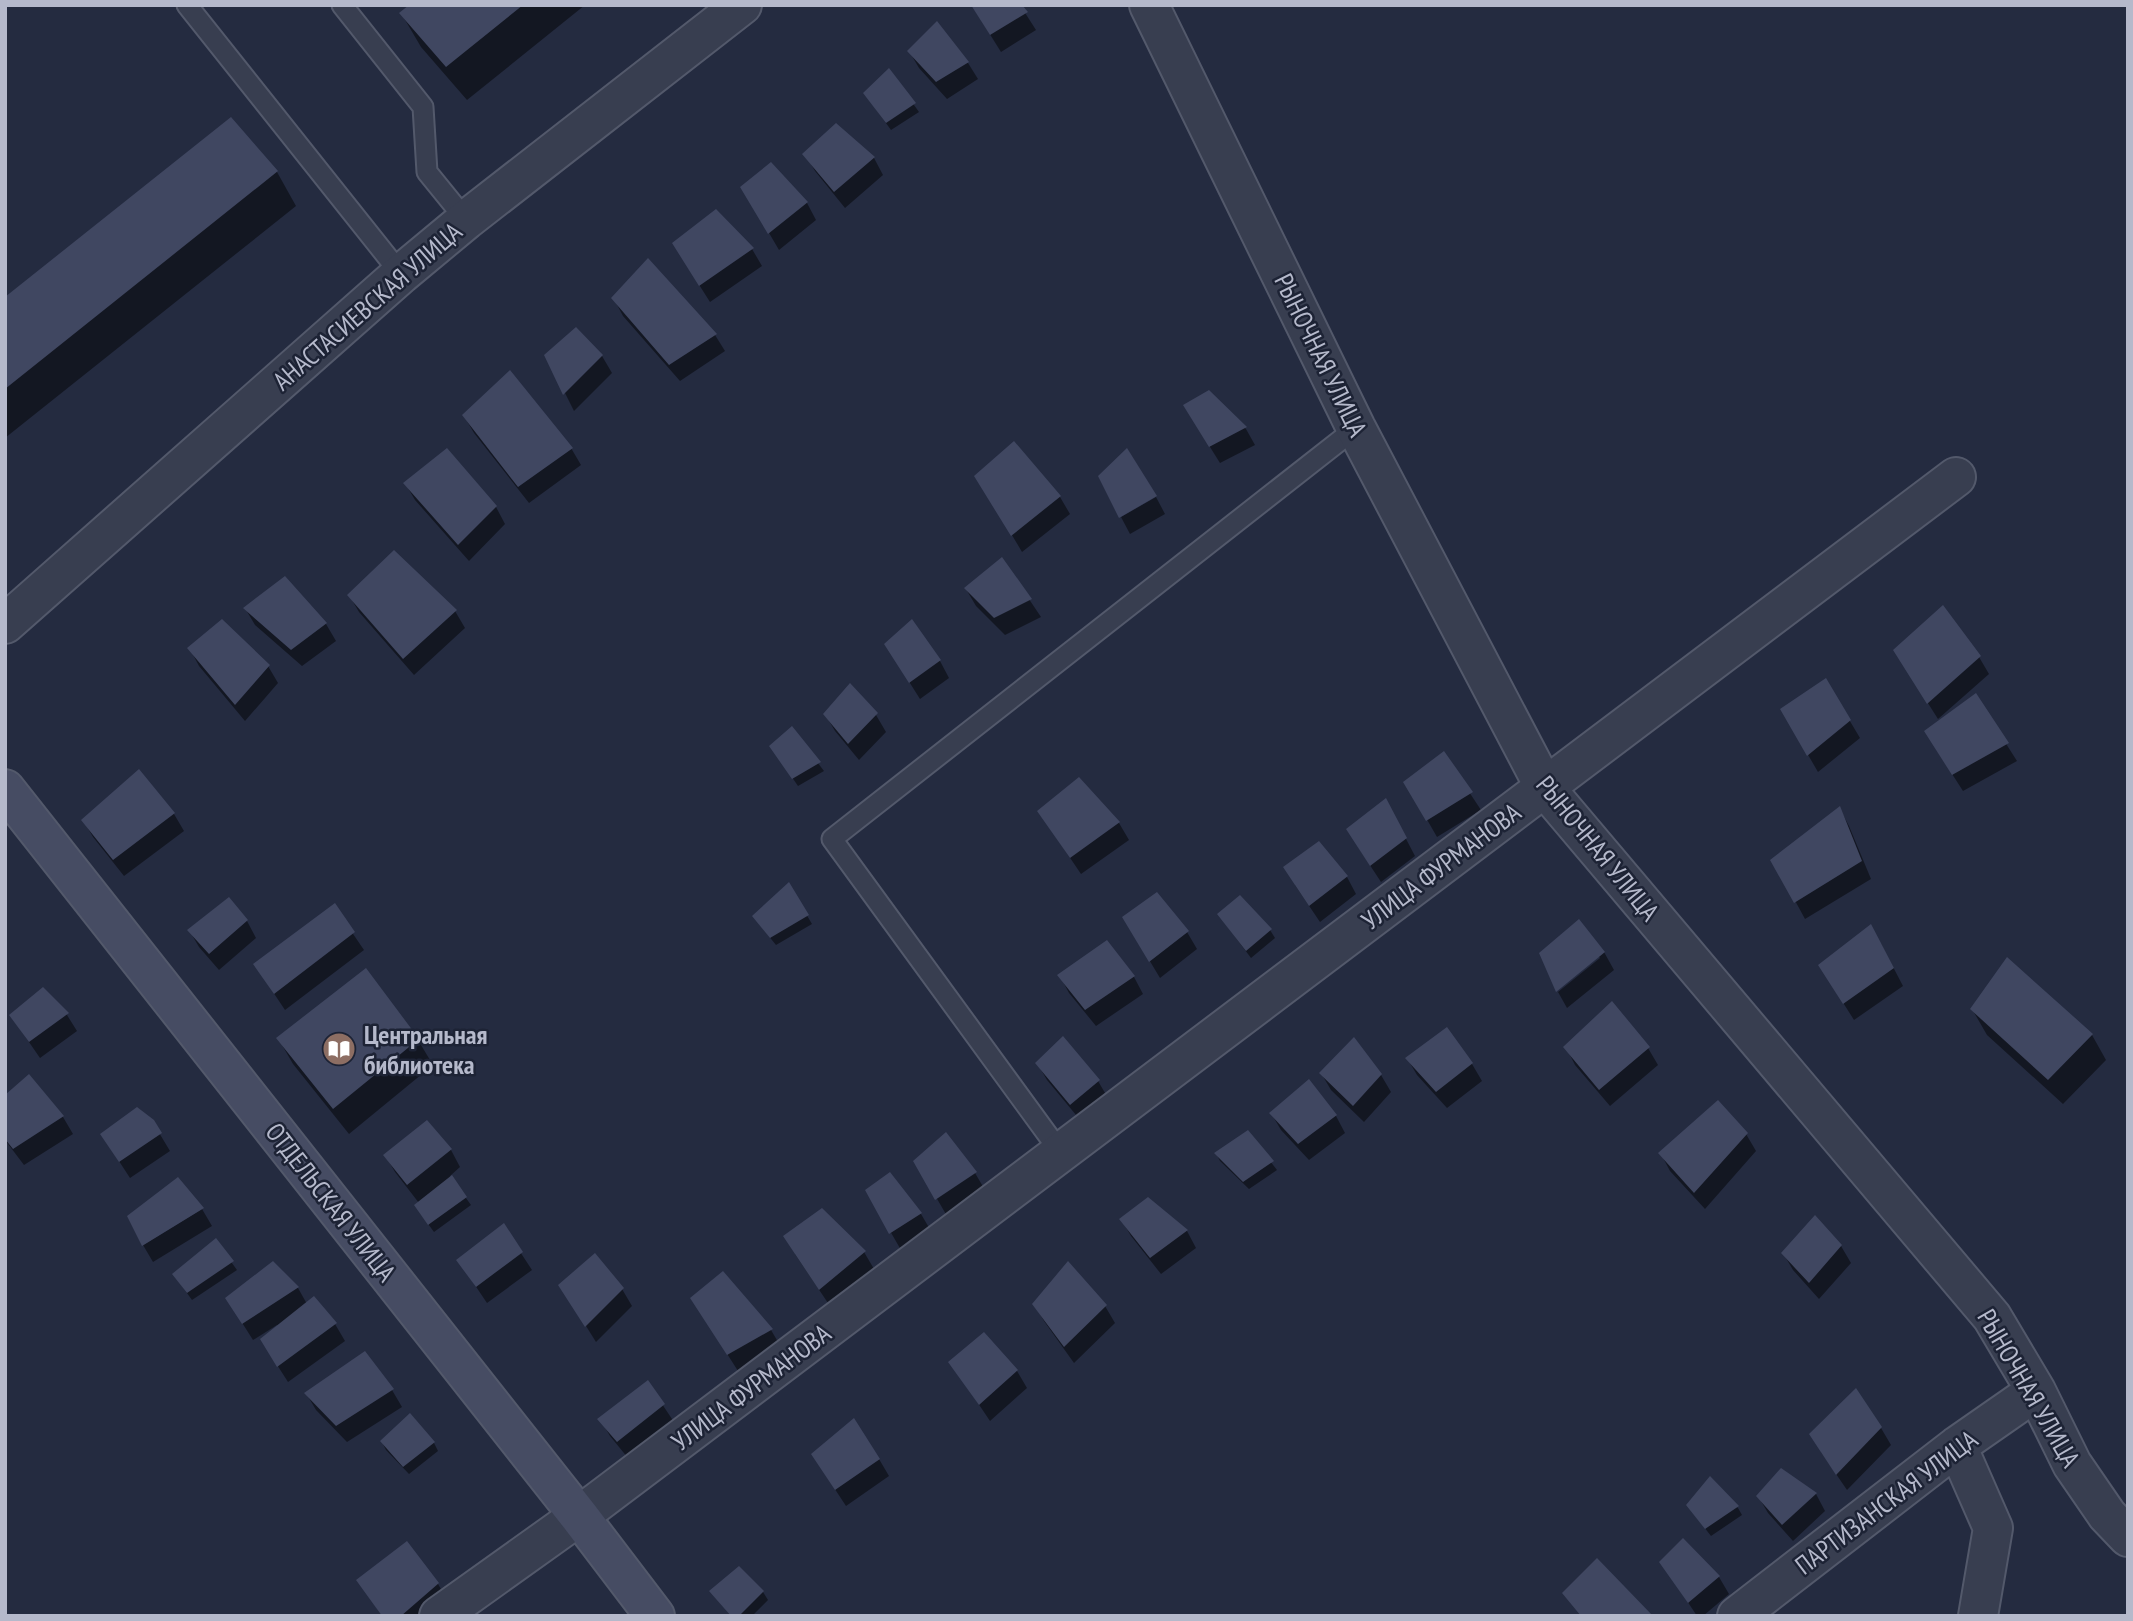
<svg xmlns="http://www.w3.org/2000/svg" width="2133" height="1621" viewBox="0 0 2133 1621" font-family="'PT Sans Narrow',sans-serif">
<rect width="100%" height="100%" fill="#242b40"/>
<path fill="#0007" d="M411,5h174l-118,95 -46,-53 -20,-34z
M1020,5l16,25 -35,22 -20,-32z
M909,51l59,12 10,16 -31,20 -28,-31z
M889,70l30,42 -28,18 -21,-29z
M231,120l46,52 19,34 -291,232v-139z
M805,154l69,4 9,17 -38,33 -30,-37z
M771,164l36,39 9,17 -37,30 -37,-63z
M752,249l10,17 -52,36 -26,-41z
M614,299l101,36 10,16 -45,30 -57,-65z
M576,329l26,27 10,17 -38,38 -28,-56z
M1209,393l37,36 9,16 -35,18 -25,-40z
M464,416l107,32 10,17 -52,38 -55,-70z
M1014,443l46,54 10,17 -48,38 -45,-76z
M405,483l91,24 9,17 -36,37 -54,-61z
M1156,497l9,17 -35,20 -9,-17z
M1002,559l39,58 -36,18 -29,-29 -10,-17z
M284,579l42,45 10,17 -34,25 -47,-41 -10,-17z
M349,595l106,16 10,17 -51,47 -55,-63z
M190,649l78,17 10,17 -33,38 -46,-55z
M1979,657l10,17 -51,45 -33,-52z
M896,661h44l9,17 -29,21z
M1826,681l34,57 -42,34 -36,-62z
M1975,695l42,66 -54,30 -27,-42z
M825,714l51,1 10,17 -27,28 -24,-29z
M792,729l32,42 -26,15 -22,-32z
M1444,754l37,56 -44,27 -31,-54z
M1079,780l40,43 10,17 -48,34 -42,-62z
M1840,809l9,17 22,53 -66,40 -32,-59z
M174,814l10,17 -60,45 -31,-39 -10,-17z
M1395,818l20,38 -34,26 -23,-35z
M1318,844l29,33 9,17 -36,28 -25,-37z
M789,885l23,39 -36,21 -17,-21z
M334,906l30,44 -79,60 -30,-45z
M1124,918l63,14 10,17 -37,29z
M247,921l9,17 -37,32 -20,-23 -10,-17z
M1224,922l46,8 5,8 -24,20z
M1881,944l22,42 -49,34 -24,-38z
M1604,952l10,18 -47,38 -9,-16 42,-34 -2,-3z
M1060,976l74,1 9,17 -47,32 -27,-33z
M43,989l24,26 10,16 -37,27 -29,-42z
M1972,1009l120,26 14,25 -43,44 -76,-69z
M1446,1029l26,35 10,17 -35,27 -30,-33 -10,-17z
M278,1038l140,2 15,25 -84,69 -56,-70z
M1566,1047l82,1 10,17 -48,41 -35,-41z
M1037,1063l61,18 10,17 -27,23 -34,-41z
M1321,1073l60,2 10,17 -27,30 -33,-32z
M29,1077l34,40 10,17 -49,31 -19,-25v-42z
M1309,1082l27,34 9,17 -36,27 -28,-30 -10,-17z
M152,1121l18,30 -40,27 -28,-43z
M427,1122l24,28 9,17 -10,9 21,29 -37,27 -14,-19 -1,-10 -24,-31 -10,-17z
M1248,1133l29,37 -28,19 -29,-28 -4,-8z
M1746,1134l10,17 -51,58 -35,-38 -9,-17z
M915,1161l60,12 10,17 -38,26z
M890,1175l31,39 10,17 -30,19 -34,-59z
M202,1209l10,17 -59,36 -10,-17z
M1121,1219l66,12 9,17 -35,26 -30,-38z
M503,1226l29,44 -45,33 -29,-43z
M216,1241l21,29 -45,30 -13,-18z
M1841,1246l10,17 -32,36 -26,-29 -10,-17z
M864,1252l10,17 -44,37 -35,-52z
M272,1263l26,25 9,16 7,-6 21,26 10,17 -57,41 -16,-25 6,-30 -1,-2 -24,15 -26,-41z
M622,1289l10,17 -36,36 -25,-40z
M1034,1304l71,2 10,17 -41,40 -30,-42z
M703,1316l68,14 10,17 -43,24z
M984,1334l33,37 10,17 -37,33 -39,-58z
M365,1353l27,37 10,17 -55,35 -31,-32 -10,-17z
M648,1383l26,39 -46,36 -18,-22 -10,-17z
M1881,1428l10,17 -44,45 -26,-38z
M382,1442l52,1 4,8 -29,23 -23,-24z
M879,1459l10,17 -43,30 -23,-35z
M1781,1470l35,24 9,17 -32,30 -25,-28 -10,-17z
M1710,1478l28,30 4,7 -31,21 -18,-23z
M1662,1563l57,14 10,17 -26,22h-6z
M739,1568l24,24 5,8 -16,16h-21l-19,-25z
M358,1580l80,4 10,17 -18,15h-48z"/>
<path fill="#404761" d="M409,5h114l-77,62 -47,-54z
M971,5h51l6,7 -38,23z
M937,21l32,41 -33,20 -29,-31z
M889,68l27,35 -30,20 -23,-30z
M231,117l47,54 -273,218v-92z
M836,123l39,34 -41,35 -32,-38z
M771,162l37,40 -40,32 -28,-47z
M716,209l38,39 -55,38 -27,-43z
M648,258l69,76 -48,31 -58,-67z
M576,327l27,28 -40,40 -19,-40z
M510,370l63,78 -55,39 -56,-72z
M1209,390l38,37 -38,20 -26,-42z
M1014,441l47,55 -50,40 -37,-60z
M447,448l50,58 -39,39 -55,-62z
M1127,448l30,48 -38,22 -21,-42z
M394,550l63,60 -54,49 -56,-64z
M1002,557l30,42 -38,19 -30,-30z
M285,576l42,47 -36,27 -48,-42z
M1943,605l38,51 -54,48 -34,-54z
M222,619l48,46 -35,40 -48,-57z
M912,619l29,41 -32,23 -25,-39z
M1826,678l25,42 -44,36 -27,-47z
M850,683l28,30 -30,31 -25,-30z
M1976,693l33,50 -57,32 -28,-44z
M792,726l29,36 -29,17 -23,-33z
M1444,751l29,41 -47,29 -23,-39z
M139,769l36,44 -62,47 -32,-40z
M1079,777l41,45 -50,36 -33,-47z
M1386,798l21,40 -37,28 -24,-37z
M1840,806l22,55 -68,42 -24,-43z
M1319,841l29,35 -39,30 -26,-39z
M789,882l20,33 -39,23 -18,-22z
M1157,892l32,39 -40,31 -27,-45z
M1240,895l32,34 -26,22 -29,-37z
M229,897l19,23 -39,34 -22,-24z
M335,903l20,29 -81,62 -21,-30z
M1579,919l26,33 -49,40 -17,-39z
M1871,924l23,44 -51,36 -25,-39z
M1107,940l28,36 -50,34 -28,-35z
M2007,957l86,77 -45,46 -78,-71z
M366,968l53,71 -86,70 -57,-71z
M43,987l26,26 -40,29 -20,-27z
M1612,1001l38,46 -51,43 -36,-43z
M1447,1027l26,36 -37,29 -31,-34z
M1063,1036l37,44 -30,25 -35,-42z
M1354,1037l28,37 -29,32 -34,-33z
M29,1074l35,42 -51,33 -8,-10v-44z
M1309,1079l28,36 -39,29 -29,-31z
M1718,1100l30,33 -54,60 -36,-40z
M137,1107l17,13 8,13 -43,29 -19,-28z
M427,1120l25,29 -45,36 -24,-30z
M1248,1130l26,31 -31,21 -29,-29z
M946,1132l31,40 -42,28 -22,-39z
M890,1172l32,41 -33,21 -24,-44z
M452,1175l15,22 -39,28 -14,-20z
M178,1177l26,31 -62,38 -15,-30z
M1148,1197l40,33 -38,28 -31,-39z
M822,1208l44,43 -47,39 -36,-54z
M1815,1215l27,30 -33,38 -28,-30z
M504,1223l19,29 -47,35 -20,-27z
M216,1238l18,23 -47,32 -15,-19z
M595,1253l29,35 -39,39 -27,-42z
M273,1261l26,26 -57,37 -17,-26z
M1068,1261l39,44 -43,42 -32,-43z
M723,1271l50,58 -46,26 -37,-57z
M314,1296l23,27 -60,44 -17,-28z
M984,1332l34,38 -39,35 -31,-43z
M365,1351l29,38 -58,37 -32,-33z
M648,1380l17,24 -48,38 -20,-23z
M1856,1388l26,39 -46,48 -27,-41z
M410,1413l25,29 -32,25 -23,-26z
M854,1418l26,41 -45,31 -24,-36z
M1781,1468l36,25 -35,32 -26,-29z
M1710,1476l29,30 -34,23 -19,-24z
M1683,1538l37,38 -32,27 -29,-41z
M407,1541l32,42 -38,33h-19l-26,-36z
M1597,1558l56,58h-72l-19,-23z
M739,1566l25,25 -25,25h-8l-22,-25z"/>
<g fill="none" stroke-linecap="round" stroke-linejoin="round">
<defs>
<path id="lane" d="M187,5l214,269
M342,5l81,102 4,65 39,48
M1061,1153l-229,-314 524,-411"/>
<path id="street" d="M1149,5l207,423 189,360 447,529 44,74 36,73 35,51 21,22
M5,624l396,-350 65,-54 276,-215
M1957,1446l36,82 -15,88
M439,1616l140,-100 1377,-1039
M1737,1616l220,-170 79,-55"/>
<path id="secondary" d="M5,789l574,727 76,100"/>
</defs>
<use href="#lane" stroke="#53596b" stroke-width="23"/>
<use href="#street" stroke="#53596b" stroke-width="42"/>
<use href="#secondary" stroke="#53596b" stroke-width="42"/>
<use href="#lane" stroke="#383e50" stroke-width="19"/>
<use href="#street" stroke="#383e50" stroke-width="38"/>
<use href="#secondary" stroke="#464c63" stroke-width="38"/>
</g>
<defs>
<symbol id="library-disc" viewBox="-11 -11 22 22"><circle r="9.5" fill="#8d6e63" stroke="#1d2335"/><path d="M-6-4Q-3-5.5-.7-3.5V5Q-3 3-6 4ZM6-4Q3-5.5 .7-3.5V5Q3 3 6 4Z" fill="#fff"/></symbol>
</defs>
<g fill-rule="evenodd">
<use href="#library-disc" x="320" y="1030" width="38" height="38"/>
</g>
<g text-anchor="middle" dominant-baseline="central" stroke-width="5" stroke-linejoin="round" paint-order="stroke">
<g font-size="26" fill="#b5b9cb" stroke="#1d2335">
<text transform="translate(367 306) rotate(-41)">АНАСТАСИЕВСКАЯ УЛИЦА</text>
<text transform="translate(1321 355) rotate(64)">РЫНОЧНАЯ УЛИЦА</text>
<text transform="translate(1598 848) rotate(51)">РЫНОЧНАЯ УЛИЦА</text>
<text transform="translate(1441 866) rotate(-37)">УЛИЦА ФУРМАНОВА</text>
<text transform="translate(331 1202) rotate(52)">ОТДЕЛЬСКАЯ УЛИЦА</text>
<text transform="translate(751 1387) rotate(-37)">УЛИЦА ФУРМАНОВА</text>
<text transform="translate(2029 1388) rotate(60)">РЫНОЧНАЯ УЛИЦА</text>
<text transform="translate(1886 1502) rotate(-37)">ПАРТИЗАНСКАЯ УЛИЦА</text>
</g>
<g font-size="26" font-weight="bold" fill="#b5b9cb" stroke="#1d2335" text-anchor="start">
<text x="364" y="1034">Центральная<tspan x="364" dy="30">библиотека</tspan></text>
</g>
</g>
<rect width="2133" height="1621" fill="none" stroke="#b5b9cb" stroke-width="14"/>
</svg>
